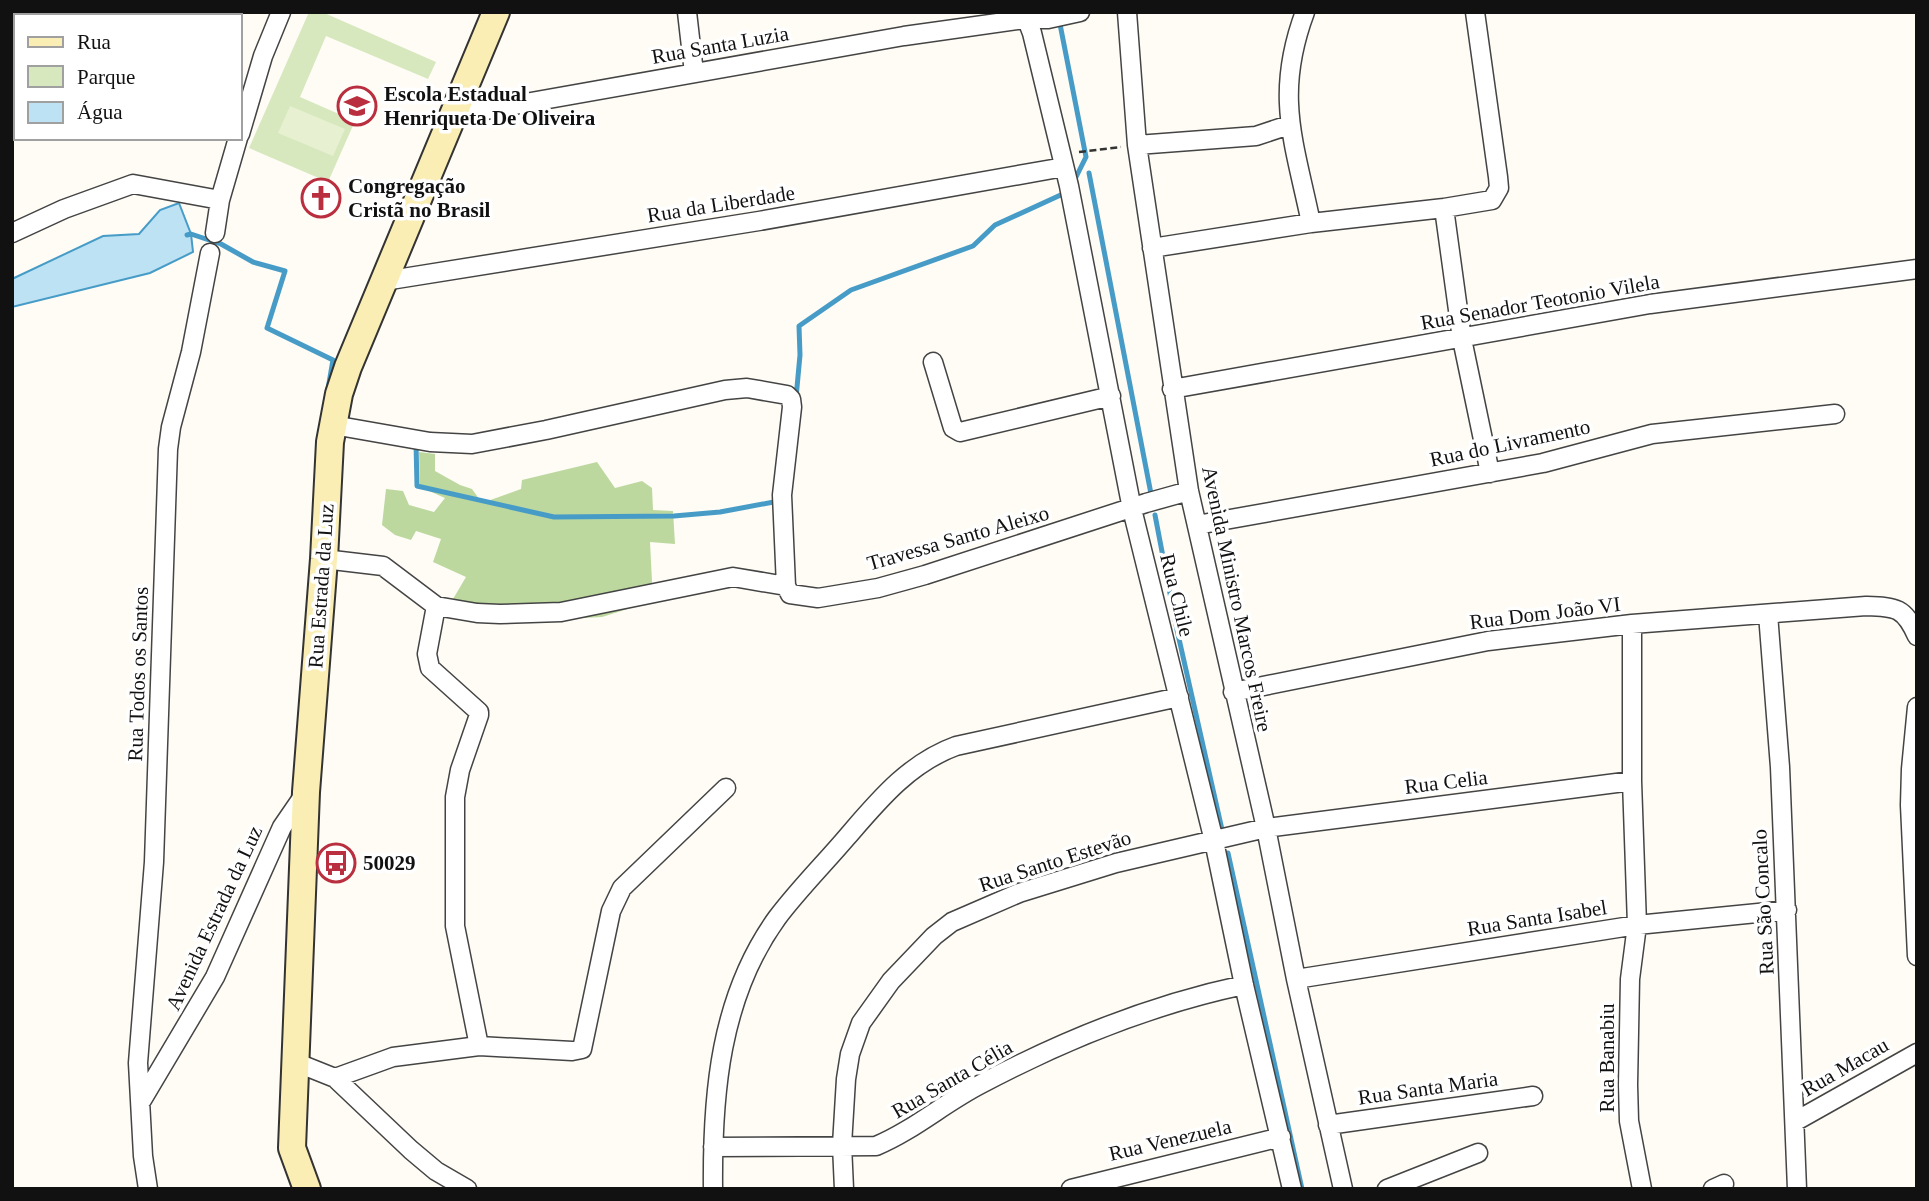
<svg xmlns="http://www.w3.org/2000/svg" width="1929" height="1201" viewBox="0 0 1929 1201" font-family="Georgia,serif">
<rect width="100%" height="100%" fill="#fefcf5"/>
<path fill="#d7e8bf" d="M309,12h13l114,50 -8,17 -102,-43 -26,61 55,24 -27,61 -79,-34z"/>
<path fill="#bcd89f" d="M419,452l16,2v17l25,14 12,4 10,14 39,-14 1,-9 75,-18 18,26 27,-7 10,7 1,22 20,1 2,33 -25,-2 3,59 -51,16 -54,3 -59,-7 -36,-14 13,-22 -33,-15 8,-23 -25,-8 -5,9 -16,-5 -13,-10 4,-36 17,2 6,14 25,7 11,-14 -25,-11z"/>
<path fill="#e7f0d0" d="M290,106l55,23 -12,27 -55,-23z"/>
<path fill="#bce2f3" stroke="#479cc7" stroke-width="2" d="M179,203l12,31 2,18 -43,21 -138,34v-28l91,-43 36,-2 21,-24z"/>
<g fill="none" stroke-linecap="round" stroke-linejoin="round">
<path stroke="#479cc7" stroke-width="5" d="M1059,19l27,138 -12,24
M1089,173l63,326
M187,235l4,-1 30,10 32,18 32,9 -18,57 66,32 -5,29
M796,398l4,-43 -1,-29 52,-36 122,-44 22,-21 70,-32
M416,443l1,43 137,31 120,-1 46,-4 59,-11
M1155,515l22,115 46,204
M1228,853l74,336"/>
<defs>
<path id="minor" d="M687,12l7,61
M1024,12l8,21 37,153 63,323 82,332 30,144 48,204
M1127,12l10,133 52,346 77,337 30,151 47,210
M1305,12c-31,83 -11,129 6,211
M32,16l4,-4
M12,38l4,-4
M452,116l452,-80 121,-17h23l32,-7
M240,134l23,-78 18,-44
M1137,145l119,-9 33,-11
M1444,208l18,131 28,134
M12,233l52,-24 69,-25 87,16
M215,233l5,-33 18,-62
M1152,248l159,-25 133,-15 48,-8 7,-12 -1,-11 -23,-165
M384,281l375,-60 305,-54
M933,362l20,66 7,4 151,-36
M1172,389l478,-85 267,-35
M333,425l97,17 42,2 74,-14 179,-40 22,-2 40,7 4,4 1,8 -10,88 4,91 4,8 28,4 60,-10 47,-13 221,-72 43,-12
M1197,525l346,-62 109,-29 183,-20
M324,559l59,7 53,40 41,7 23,1 61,-2 172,-35 53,9
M436,606l-9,48 3,14 49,44v3l-19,55 -5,27v129l24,120
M1768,614l12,153 17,422
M1233,692l255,-51 144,-17 234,-18c30,1 38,1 51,30
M1917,707l-6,62 -1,36 7,151
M1632,781v-157
M1296,979l341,-54 150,-15
M295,1062l40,16 76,72 25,21 31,18
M335,1078l58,-21 86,-11 93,5 10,-2 29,-138 11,-23 104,-100
M142,1100l73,-123 67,-150 22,-32
M1796,1121l121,-68
M1328,1125l205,-29
M713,1147l163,-1c38,-16 68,-43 105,-62 81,-43 173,-80 263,-99
M148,1189l-5,-33 -5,-93 16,-201 14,-413 3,-22 20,-75 19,-99
M713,1189c-1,-95 7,-192 64,-271 21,-28 47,-54 70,-81 31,-36 62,-74 109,-91l223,-49
M844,1189l-2,-44 4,-66 4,-25 11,-31 30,-42 43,-45 18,-14 67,-29 97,-30 150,-35 366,-47 5,144 -7,54 -2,106 1,36 13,68
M1071,1189l210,-52
M1387,1189l91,-36
M1713,1189l11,-5"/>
<path id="secondary" d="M307,1189l-15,-41 14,-356 18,-233 6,-117 9,-48 9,-27 148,-355"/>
</defs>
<use href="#minor" stroke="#444" stroke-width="21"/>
<use href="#secondary" stroke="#333" stroke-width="30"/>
<path stroke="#333" stroke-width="2.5" stroke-dasharray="7 3.5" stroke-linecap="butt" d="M1079,152l42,-5"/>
<use href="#minor" stroke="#fff" stroke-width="18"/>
<use href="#secondary" stroke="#faeeb4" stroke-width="26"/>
</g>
<defs>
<symbol id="school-ring" viewBox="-11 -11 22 22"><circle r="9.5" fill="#fff" stroke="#ba2f3f" stroke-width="1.5"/><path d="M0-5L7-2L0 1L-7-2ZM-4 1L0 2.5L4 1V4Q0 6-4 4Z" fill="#ba2f3f"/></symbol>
<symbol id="church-ring" viewBox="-11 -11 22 22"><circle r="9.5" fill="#fff" stroke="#ba2f3f" stroke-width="1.5"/><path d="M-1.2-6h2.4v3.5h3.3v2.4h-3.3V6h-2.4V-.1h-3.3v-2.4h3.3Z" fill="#ba2f3f"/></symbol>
<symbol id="bus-ring" viewBox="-11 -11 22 22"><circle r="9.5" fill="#fff" stroke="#ba2f3f" stroke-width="1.5"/><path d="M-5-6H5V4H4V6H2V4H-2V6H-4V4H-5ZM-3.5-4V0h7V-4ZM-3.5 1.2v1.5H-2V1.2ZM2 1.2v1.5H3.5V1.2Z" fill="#ba2f3f"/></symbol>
</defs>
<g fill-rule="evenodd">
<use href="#school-ring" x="335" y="84" width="44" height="44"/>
<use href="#church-ring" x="299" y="176" width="44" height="44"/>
<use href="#bus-ring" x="314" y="841" width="44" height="44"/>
</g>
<g text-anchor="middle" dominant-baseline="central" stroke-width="7" stroke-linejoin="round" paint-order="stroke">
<g font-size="21" fill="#111" stroke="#fff">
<text transform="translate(720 45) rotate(-10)">Rua Santa Luzia</text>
<text transform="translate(721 204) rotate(-9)">Rua da Liberdade</text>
<text transform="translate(1540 302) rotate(-10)">Rua Senador Teotonio Vilela</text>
<text transform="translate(1510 443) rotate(-12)">Rua do Livramento</text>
<text transform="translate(958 538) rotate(-16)">Travessa Santo Aleixo</text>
<text transform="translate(321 586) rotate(-86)">Rua Estrada da Luz</text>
<text transform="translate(1177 595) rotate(76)">Rua Chile</text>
<text transform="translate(1237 599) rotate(78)">Avenida Ministro Marcos Freire</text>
<text transform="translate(1545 613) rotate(-7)">Rua Dom João VI</text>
<text transform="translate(138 674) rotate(-88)">Rua Todos os Santos</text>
<text transform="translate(1446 782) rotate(-7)">Rua Celia</text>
<text transform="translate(1055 861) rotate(-18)">Rua Santo Estevão</text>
<text transform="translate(1763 902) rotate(-93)">Rua São Concalo</text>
<text transform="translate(214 918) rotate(-65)">Avenida Estrada da Luz</text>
<text transform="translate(1537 918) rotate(-9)">Rua Santa Isabel</text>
<text transform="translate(1607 1058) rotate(-90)">Rua Banabiu</text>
<text transform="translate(1845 1067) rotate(-30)">Rua Macau</text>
<text transform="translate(952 1079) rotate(-30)">Rua Santa Célia</text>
<text transform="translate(1428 1088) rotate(-8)">Rua Santa Maria</text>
<text transform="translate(1170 1140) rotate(-13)">Rua Venezuela</text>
</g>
<g font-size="21" font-weight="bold" fill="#111" stroke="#fff" text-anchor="start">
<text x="384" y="94">Escola Estadual<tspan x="384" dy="24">Henriqueta De Oliveira</tspan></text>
<text x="348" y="186">Congregação<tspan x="348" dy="24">Cristã no Brasil</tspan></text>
<text x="363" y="863">50029</text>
</g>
</g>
<rect width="1929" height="1201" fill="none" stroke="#111111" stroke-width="28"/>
<rect x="14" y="14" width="228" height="126" fill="#ffffff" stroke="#a0a0a0" stroke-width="2"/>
<rect x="28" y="37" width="35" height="10" fill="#faeeb4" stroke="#a0a0a0" stroke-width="2"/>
<text x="77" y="49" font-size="21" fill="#111111">Rua</text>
<rect x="28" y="66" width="35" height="21" fill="#d7e8bf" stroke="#a0a0a0" stroke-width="2"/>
<text x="77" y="84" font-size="21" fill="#111111">Parque</text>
<rect x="28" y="102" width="35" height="21" fill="#bce2f3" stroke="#a0a0a0" stroke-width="2"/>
<text x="77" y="119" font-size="21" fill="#111111">Água</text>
</svg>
